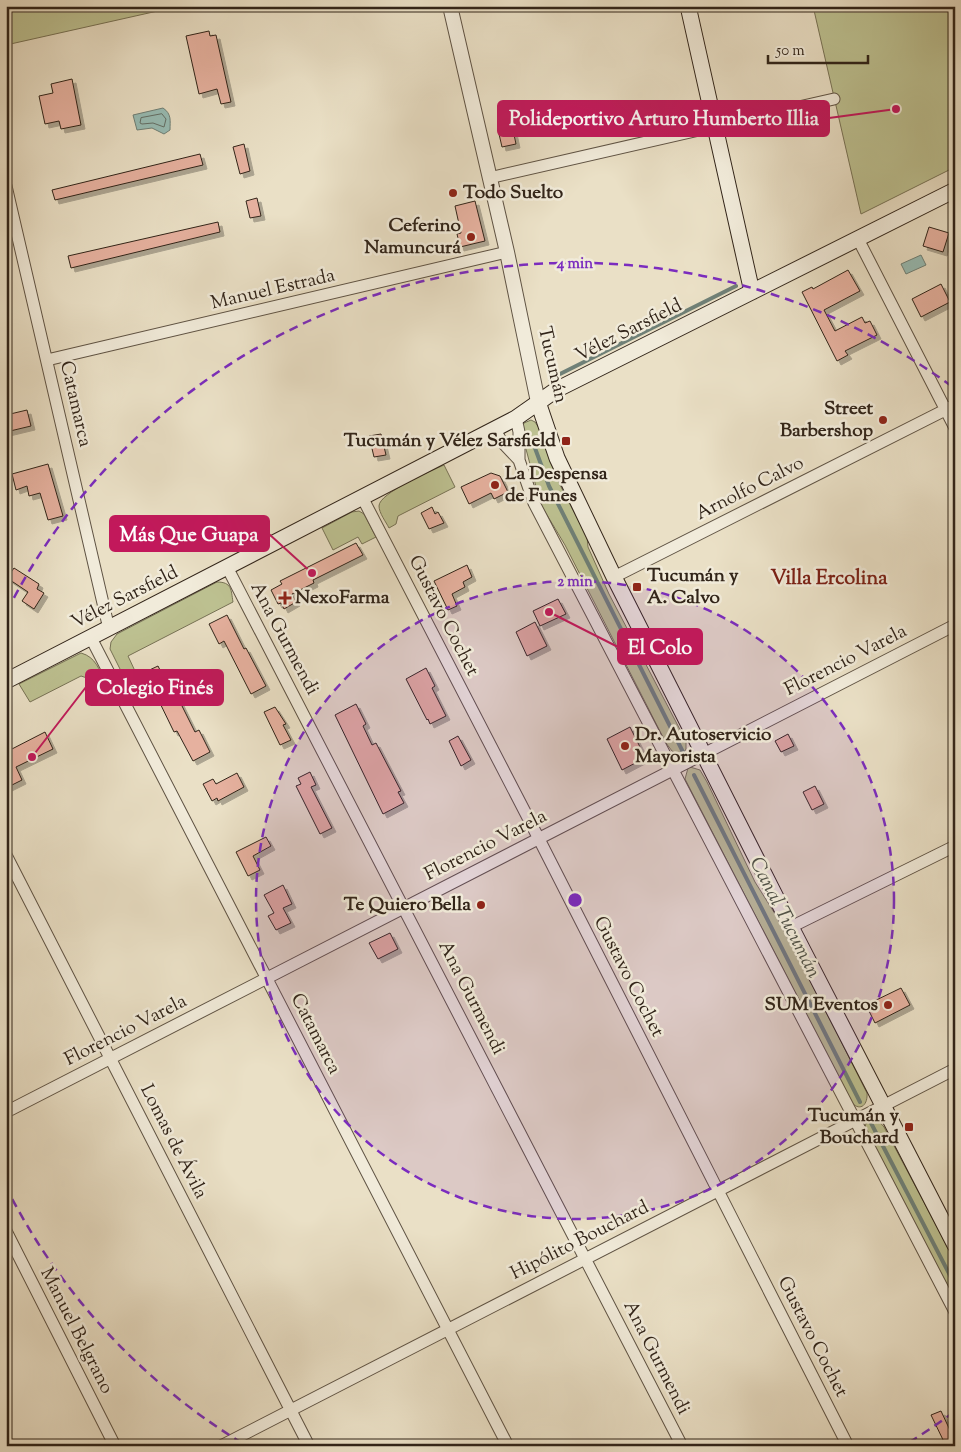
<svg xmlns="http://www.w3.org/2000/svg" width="961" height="1452" viewBox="0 0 961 1452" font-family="'Sorts Mill Goudy',serif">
<defs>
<filter id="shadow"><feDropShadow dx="4" dy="4" stdDeviation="0" flood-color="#0004"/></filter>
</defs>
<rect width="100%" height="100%" fill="#eae0c6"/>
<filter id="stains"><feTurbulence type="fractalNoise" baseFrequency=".004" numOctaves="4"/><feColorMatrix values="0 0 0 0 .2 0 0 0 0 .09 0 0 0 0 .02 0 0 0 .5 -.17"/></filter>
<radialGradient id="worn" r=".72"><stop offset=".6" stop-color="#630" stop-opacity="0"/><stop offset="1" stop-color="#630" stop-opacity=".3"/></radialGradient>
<path fill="#bdc191" stroke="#777255" d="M6,6h164l1,2 -165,37z
M813,6h142v161l-94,47z
M531,420l4,2 4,6 21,57 27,52 1,10 21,47 77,147v8l-3,5 -5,1 -6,-4 -6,-8 -101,-198 -24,-40 -18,-67 -1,-12 2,-3z
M444,465l11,22 -57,29 -2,8 -7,4c-3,-6 -10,-15 -10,-22 0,-13 52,-35 65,-41z
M359,511l5,3 12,23 -14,7 -4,-7 -25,13 -11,-22 30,-16z
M217,582c15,0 14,8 16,20l-105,54 7,15 -11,6 -14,-28 1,-7 6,-8z
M81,653c15,4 18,17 25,30l-9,4 -4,-7 -12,-4 -51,26 -11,-18z
M690,767l10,3 7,12 48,100 27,43 85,168c1,11 -6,19 -15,10l-167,-324 3,-11z
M872,1119h5l7,8 71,134v40l-90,-173 1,-5z"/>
<path fill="#98bdb5" stroke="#6f8077" d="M163,108c9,6 7,13 7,22l-6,4 -12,-6 -15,2 -4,-15z
M921,255l5,10 -20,9 -5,-10z"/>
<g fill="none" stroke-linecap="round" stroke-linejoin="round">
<path stroke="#647067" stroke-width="1" d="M162,114l4,5 -2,8 -11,-4 -11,1 -2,-1 1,-5z"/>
<path stroke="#6f8077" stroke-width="4" d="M550,379l186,-93
M532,440l17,46 134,266
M694,775l166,327
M871,1123l84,162"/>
</g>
<path fill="#e6b19f" stroke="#312419" filter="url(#shadow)" d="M209,31l1,5 6,-1 15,67 -10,2 -4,-15 -18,5 -13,-58z
M72,79l9,46 -20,4 -2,-8 -14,3 -6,-28 14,-3 -2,-9z
M513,130l3,14 -14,3 -3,-13z
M244,144l6,27 -10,3 -7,-27z
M200,154l3,11 -148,35 -3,-10z
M257,198l4,18 -11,2 -4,-17z
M475,201l10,40 -25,6 -3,-13 4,-1 -6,-27z
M218,222l2,10 -149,36 -3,-12z
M929,227l20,6 -6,19 -20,-6z
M848,270l12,21 -36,19 11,21 27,-14 3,6 5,-2 7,14 -32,16 3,4 -11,6 -35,-69 10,-5 1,2z
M941,284l9,18 -29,15 -9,-18z
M27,410l4,16 -25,6v-17z
M381,434l5,21 -12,2 -5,-21z
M48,464l15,52 -15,4 -8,-27 -11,3 -2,-10 -11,4 -4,-16z
M491,473l9,3 8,16 -14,7 -3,-6 -22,11 -8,-17z
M432,507l3,7 3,-2 6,11 -15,6 -8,-16z
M356,543l7,12 -50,25 1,3 -22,11 4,8 -12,7 -3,-6 -3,1 -7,-14 11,-6 -2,-3z
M467,565l5,12 -9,5 2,5 -13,7 5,12 -9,4 -14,-29z
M14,568l25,16 -2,5 7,4 -10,16 -12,-8 6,-9 -21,-14z
M558,599l8,15 -26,12 -7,-15z
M227,615l17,34 2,-1 20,38 -15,8 -27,-53 -5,3 -10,-20z
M535,622l12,24 -20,10 -11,-24z
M158,666l8,16 11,-6 11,22 -8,4 15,30 4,-2 11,22 -17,9 -16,-30 -3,1 -18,-37 -2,1 -11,-23z
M426,668l9,18 -3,2 14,28 -16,8 -2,-5 -1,1 -21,-41z
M356,704l10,20 -3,2 9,19 4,-2 25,48 -3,1 6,11 -21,11 -48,-99z
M275,707l11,17 -3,1 8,15 -11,5 -16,-33z
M630,727l13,26 -2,7 -19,10 -15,-31z
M45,732l8,17 -37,18 6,13 -16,8v-40l2,3z
M788,734l6,12 -13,6 -6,-11z
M458,736l13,24 -10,6 -12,-25z
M310,772l6,13 -5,2 21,41 -12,6 -24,-48 5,-2 -3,-6z
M237,773l7,14 -26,14 -1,-3 -5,3 -9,-17 10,-5 3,5z
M815,786l9,18 -12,6 -9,-18z
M266,837l5,9 -18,10 7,14 -12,6 -12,-24z
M283,885l9,19 -9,4 8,15 -15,7 -8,-14 6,-3 -10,-18z
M390,933l8,16 -20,10 -9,-16z
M901,988l9,17 -35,18 -9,-18z
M941,1411l14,30v5h-9l-15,-31z"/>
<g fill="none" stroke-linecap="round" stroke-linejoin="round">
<defs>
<path id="minor" d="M489,178l345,-79
M6,186l103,443
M858,239l97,189
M47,360l460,-108
M516,418l3,14v28l15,43 421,809
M495,429l6,12 18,19
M362,497l177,342 309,607
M227,567l455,879
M614,577l341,-172
M91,638l417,808
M6,855l303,591
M791,927l164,-81
M6,1112l949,-487
M6,1231l109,215
M221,1446l734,-377"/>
<path id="tertiary" d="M450,6l57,246 31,150"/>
<path id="secondary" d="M688,6l64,286
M538,402l19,56 57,119 177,350 164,318
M6,681l510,-263 40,-28 399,-200"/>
</defs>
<use href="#minor" stroke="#5f5344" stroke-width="13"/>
<use href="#tertiary" stroke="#5f5344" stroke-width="16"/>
<use href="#secondary" stroke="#312419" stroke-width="17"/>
<use href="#minor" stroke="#f1ebda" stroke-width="11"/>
<use href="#tertiary" stroke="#f1ebda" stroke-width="14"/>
<use href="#secondary" stroke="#f1ebda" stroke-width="15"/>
</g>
<circle cx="575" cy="900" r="319" fill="#7b2cbf" fill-opacity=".12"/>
<g fill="none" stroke="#7b2cbf" stroke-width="2.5" stroke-dasharray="9 6">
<circle cx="575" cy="900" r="319"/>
<path d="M954 1412A637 637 0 0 1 908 1443M242 1443A637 637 0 0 1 7 1189M7 611A637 637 0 0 1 954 388"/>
</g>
<g fill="#8f2418" stroke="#f1ebda" stroke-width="2">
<circle cx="453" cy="193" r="5"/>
<circle cx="471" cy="237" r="5"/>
<circle cx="883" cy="420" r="5"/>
<rect x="561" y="436" width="10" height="10" rx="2.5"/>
<circle cx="495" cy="485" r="5"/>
<rect x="632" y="582" width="10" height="10" rx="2.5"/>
<path d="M282.5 590.5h5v5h5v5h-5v5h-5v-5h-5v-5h5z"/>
<circle cx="625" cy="746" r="5"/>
<circle cx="481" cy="905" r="5"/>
<circle cx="888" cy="1005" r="5"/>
<rect x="904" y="1122" width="10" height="10" rx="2.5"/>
</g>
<g text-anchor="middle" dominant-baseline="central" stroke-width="5" stroke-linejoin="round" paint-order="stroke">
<g font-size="19" font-weight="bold" fill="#312419" stroke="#f1ebda" text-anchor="end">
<text x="463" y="193" text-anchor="start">Todo Suelto</text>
<text x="461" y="226">Ceferino<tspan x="461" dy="22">Namuncurá</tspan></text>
<text x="873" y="409">Street<tspan x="873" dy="22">Barbershop</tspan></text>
<text x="556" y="441">Tucumán y Vélez Sarsfield</text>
<text x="505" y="474" text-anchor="start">La Despensa<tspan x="505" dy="22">de Funes</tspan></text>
<text x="647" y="576" text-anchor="start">Tucumán y<tspan x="647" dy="22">A. Calvo</tspan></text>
<text x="295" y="598" text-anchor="start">NexoFarma</text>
<text x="635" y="735" text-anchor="start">Dr. Autoservicio<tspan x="635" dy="22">Mayorista</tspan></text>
<text x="471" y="905">Te Quiero Bella</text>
<text x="878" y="1005">SUM Eventos</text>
<text x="899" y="1116">Tucumán y<tspan x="899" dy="22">Bouchard</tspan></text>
</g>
<g font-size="19" fill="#312419" stroke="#f1ebda">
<text transform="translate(273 290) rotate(-13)">Manuel Estrada</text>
<text transform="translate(629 331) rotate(-27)">Vélez Sarsfield</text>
<text transform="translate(552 365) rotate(77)">Tucumán</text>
<text transform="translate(75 404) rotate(77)">Catamarca</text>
<text transform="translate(750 489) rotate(-27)">Arnolfo Calvo</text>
<text transform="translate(125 598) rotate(-27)">Vélez Sarsfield</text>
<text transform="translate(443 616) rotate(63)">Gustavo Cochet</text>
<text transform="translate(284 639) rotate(62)">Ana Gurmendi</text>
<text transform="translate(846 661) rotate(-27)">Florencio Varela</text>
<text transform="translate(486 846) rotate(-27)">Florencio Varela</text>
<text transform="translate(628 977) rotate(63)">Gustavo Cochet</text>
<text transform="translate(471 998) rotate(63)">Ana Gurmendi</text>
<text transform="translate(126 1031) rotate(-27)">Florencio Varela</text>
<text transform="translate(315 1034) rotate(63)">Catamarca</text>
<text transform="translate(173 1142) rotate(63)">Lomas de Ávila</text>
<text transform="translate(580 1241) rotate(-27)">Hipólito Bouchard</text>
<text transform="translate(76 1331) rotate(63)">Manuel Belgrano</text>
<text transform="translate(812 1337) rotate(63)">Gustavo Cochet</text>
<text transform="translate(656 1358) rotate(63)">Ana Gurmendi</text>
</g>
<g font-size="20" font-weight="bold" fill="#7a1f14" stroke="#f1ebda">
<text x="829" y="579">Villa Ercolina</text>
</g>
<g font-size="20" font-style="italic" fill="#505248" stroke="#f1ebda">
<text transform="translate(784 918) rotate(63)">Canal Tucumán</text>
</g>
</g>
<circle cx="575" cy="900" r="8" fill="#7b2cbf" stroke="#f1ebda" stroke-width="2.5"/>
<g font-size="15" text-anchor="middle" font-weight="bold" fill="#7b2cbf" stroke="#f1ebda" stroke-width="5" stroke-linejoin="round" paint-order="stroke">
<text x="575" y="268">4 min</text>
<text x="575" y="586">2 min</text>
</g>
<path fill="none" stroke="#c2185b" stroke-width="2" d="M896 109L829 118M312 573L269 534M549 612L618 647M32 757L86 687"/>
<g fill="#c2185b" stroke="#f1ebda" stroke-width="2">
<circle cx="896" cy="109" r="5"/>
<circle cx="312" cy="573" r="5"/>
<circle cx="549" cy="612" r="5"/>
<circle cx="32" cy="757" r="5"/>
</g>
<g fill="#c2185b" stroke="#c2185b" stroke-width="2">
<rect x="498" y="101" width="331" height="35" rx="5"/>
<rect x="110" y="516" width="159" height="35" rx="5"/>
<rect x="618" y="629" width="84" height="35" rx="5"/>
<rect x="86" y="670" width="137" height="35" rx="5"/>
</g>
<g font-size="20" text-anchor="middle" font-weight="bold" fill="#fff">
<text x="664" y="125">Polideportivo Arturo Humberto Illia</text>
<text x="189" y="541">Más Que Guapa</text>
<text x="660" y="654">El Colo</text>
<text x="155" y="694">Colegio Finés</text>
</g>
<rect width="961" height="1452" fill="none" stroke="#eae0c6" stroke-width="25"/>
<rect x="8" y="8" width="946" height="1437" fill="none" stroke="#312419" stroke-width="2.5"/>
<rect x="12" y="12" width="936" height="1427" fill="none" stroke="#312419"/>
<path d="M768 55v8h100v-8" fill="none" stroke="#312419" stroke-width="2.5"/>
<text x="776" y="55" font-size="15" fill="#312419" stroke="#f1ebda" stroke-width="4" paint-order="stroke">50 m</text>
<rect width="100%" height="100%" filter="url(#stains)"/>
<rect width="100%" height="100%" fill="url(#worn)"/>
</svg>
